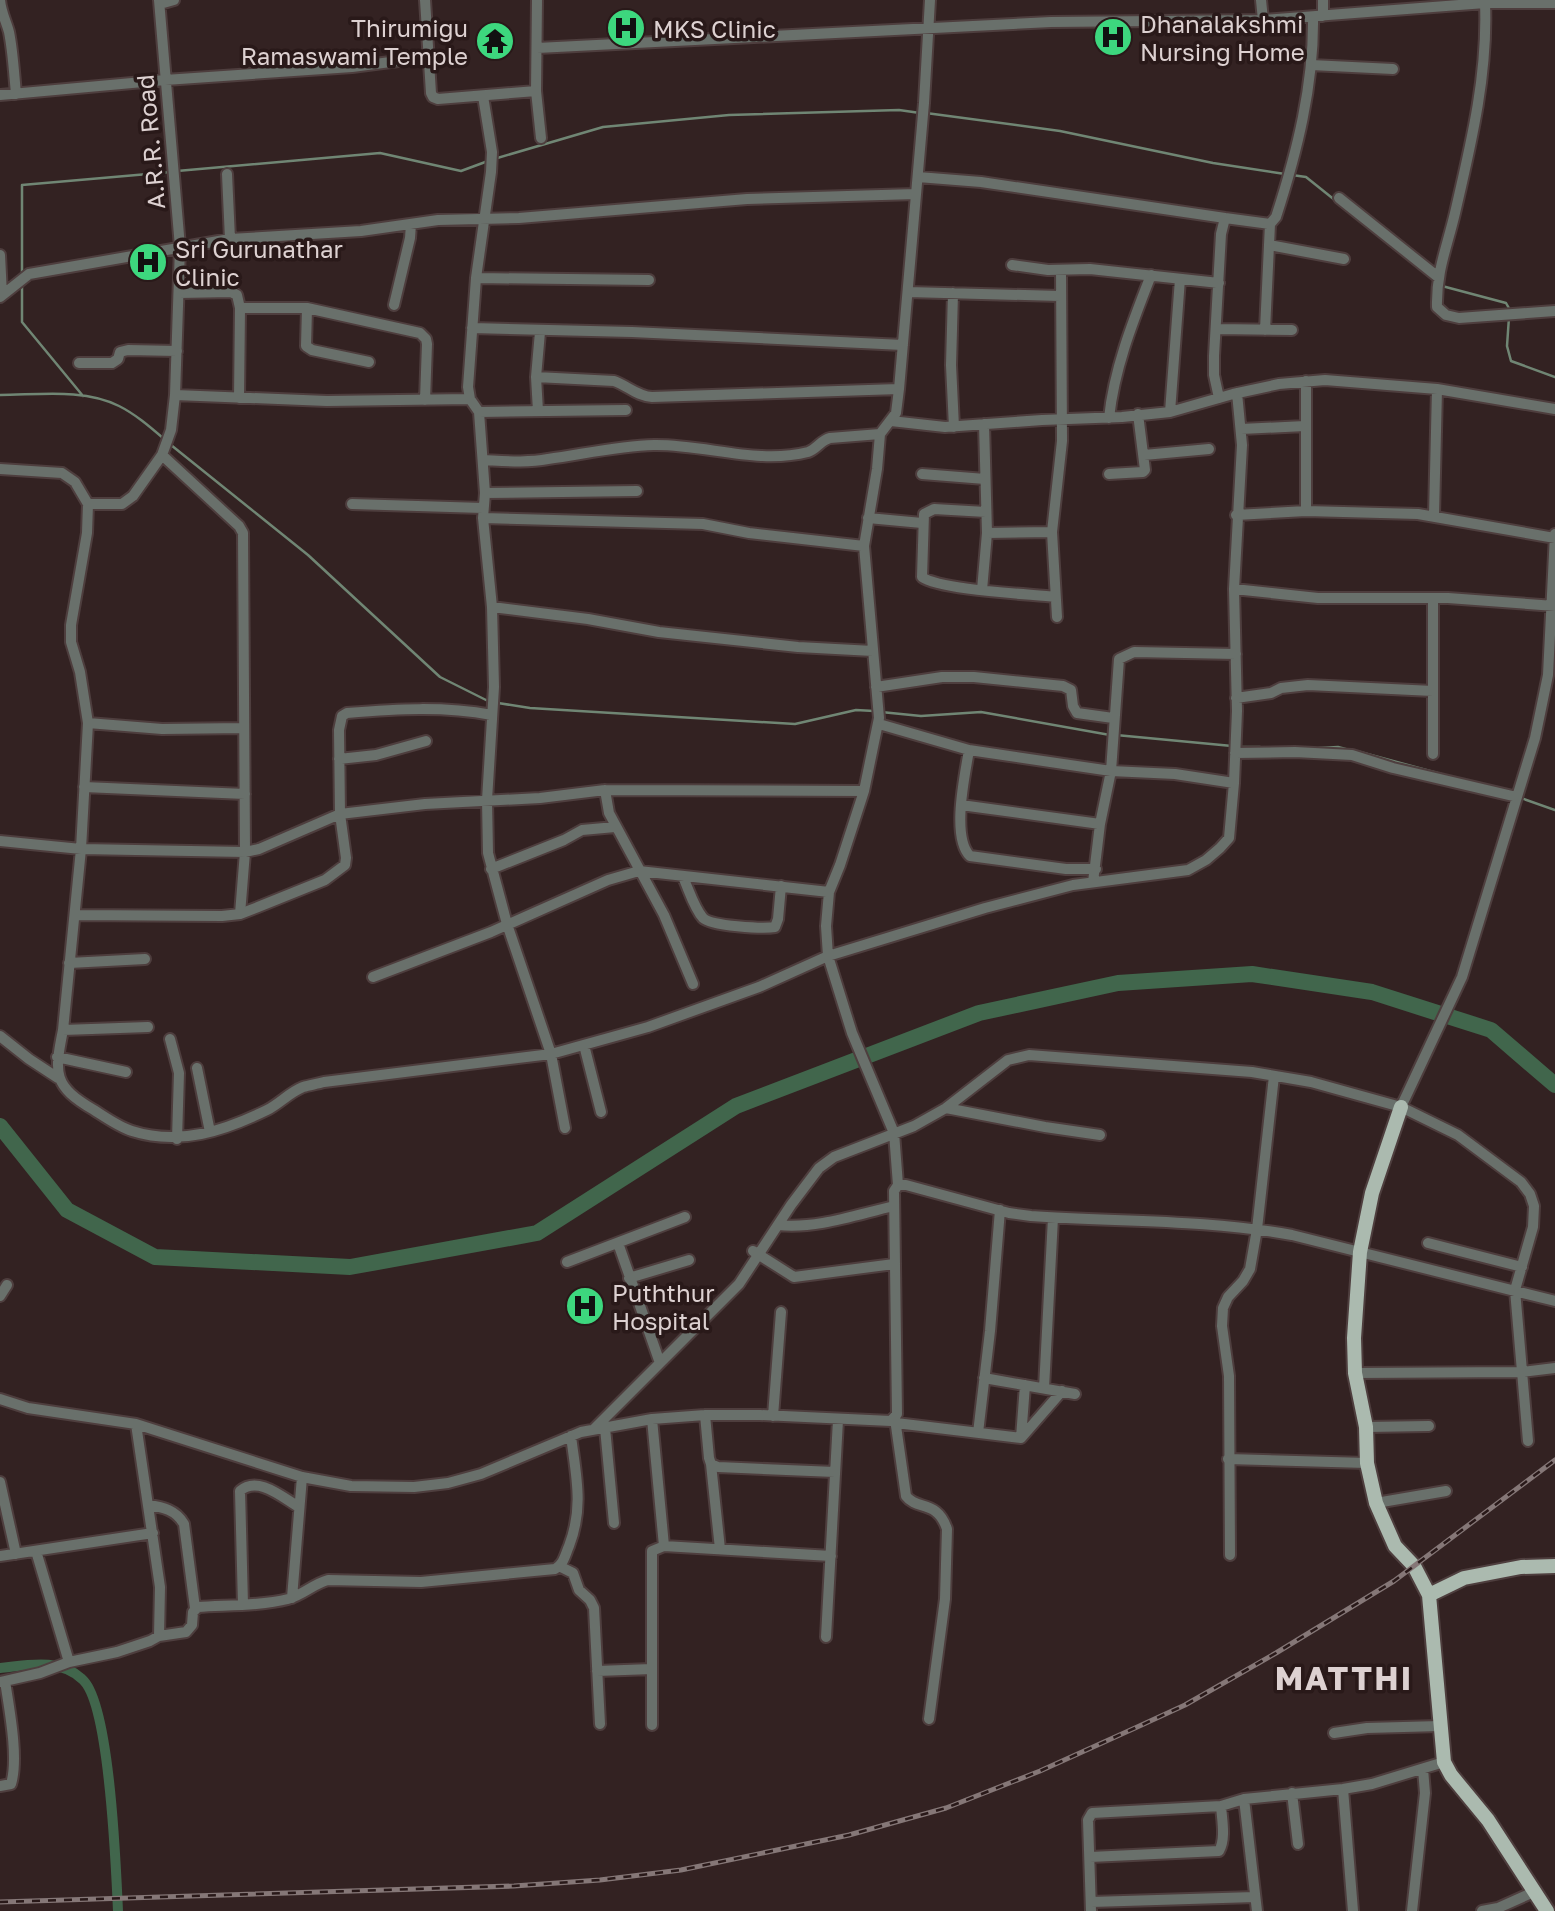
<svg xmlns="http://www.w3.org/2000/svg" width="1555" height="1911" viewBox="0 0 1555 1911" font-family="'Golos Text',sans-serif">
<rect width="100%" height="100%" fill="#322"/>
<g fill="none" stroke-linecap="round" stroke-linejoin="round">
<path stroke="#708674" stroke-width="2.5" d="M926,113l134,18 153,32 72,11
M494,159l109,-32 126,-12 170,-5 21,3
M177,171l203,-18 81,18 27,-10
M1292,175l14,2 30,24
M22,275v-90l149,-13
M22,285v37l61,74
M1442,286l64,17 4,7
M1509,317l-2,29 4,15 44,16
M0,395c37,0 84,-7 119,11 16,8 30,20 44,32
M171,445l137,110 132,122 48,24
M498,703l32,5 265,16 61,-14 18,1
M881,712l40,4 60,-4 129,23
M1116,735l116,11
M1238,747h22
M1319,748l19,-1 15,4
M1360,752l81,22
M1521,798l34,12"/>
<path stroke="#41664c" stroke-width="10" d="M0,1668c29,-3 59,-10 82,11 28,23 34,190 36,232"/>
<path stroke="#41664c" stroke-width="16" d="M0,1126l67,84 88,47 195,10 187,-34 199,-127 243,-93 139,-30 134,-9 120,18 119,38 64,55"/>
<defs>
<path id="minor" d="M0,0c1,12 6,21 9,32 4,20 5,41 7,62
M425,0l6,93 2,4 5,2 98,-8 1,-91
M1261,0l2,20
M1323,0v16
M1485,3c3,71 -14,141 -30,210 -8,34 -19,59 -18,94l9,8 13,3 96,-7
M160,4l14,-4
M537,48l514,-26 212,-2 222,-17h70
M1311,65l82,4
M536,91l5,47
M0,95l165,-15 187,-13 77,-10
M483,96l9,56 -1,20 -15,106 -8,109 2,12 9,13 6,81 -2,25 9,89 2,80 -7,113 1,53 19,71 44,130 14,74
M227,174l3,65
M918,177l63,5 244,36
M1339,198l99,79
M1269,245l75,14
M0,255l2,40
M1012,265l36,5 42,-1 129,14
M476,278l173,2
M908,292l152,4
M179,293l52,-1 6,3 3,13 -1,90
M953,293l-2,72 3,62
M0,297l29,-23 201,-35 131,-8 77,-11 81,-2 228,-19 169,-5
M394,305l16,-67 1,-14
M240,308h67l113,25 6,6 1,5 -2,56
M307,308l-1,38 6,4 57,12
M472,328l160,4 271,13
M1216,329l76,1
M1265,330l5,-106
M79,363h33l6,-4 2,-7 8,-2 49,1
M536,377l78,4c14,5 23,15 38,16l247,-8
M1306,381v130
M175,395l152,6 143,-2
M1219,398l-5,-23v-19l7,-122 4,-16 45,6 6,-7c21,-65 38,-132 37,-200
M538,411l-2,-34 4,-45
M479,412l147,-2
M1170,412l10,-133
M1109,418c5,-49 24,-97 42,-143
M891,421l54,6 97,-7 80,-3 48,-5 63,-18 46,-10 46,-4 112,9 118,20
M1241,429l64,-3
M162,455l77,71 4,7 2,319 -5,62
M1144,455l65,-6
M484,460c21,1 43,3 64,-1 36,-5 70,-13 106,-14 51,-1 103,20 154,7 9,-3 13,-12 22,-14l50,-4
M0,469l62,4 13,9 13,22h34l11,-8 29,-41 9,-25 4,-35 5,-148 -21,-247
M922,474l63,5
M1109,474l34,-2 2,-2 -7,-56
M485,493l152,-2
M88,504l-1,29 -16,92v17l9,30 8,51 -7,126 -18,181c-9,44 -10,56 31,80 11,7 25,17 38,21 47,15 92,0 135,-21 12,-6 23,-18 36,-23 7,-2 14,-3 21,-5l227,-28 97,-27 111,-40 69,-31 157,-48 88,-23 115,-15 18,-10 14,-12 9,-10 5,-55 3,-72 -3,-122 8,-144 -5,-52
M352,504l131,4
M986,512l-52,-3 -10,5 -2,63c18,13 107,17 133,20
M1236,515l70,-4 112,3 137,24
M1434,516l3,-127
M483,518l220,6 46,9 115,13
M868,518l54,5
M987,533l65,-1
M1234,589l84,9h130l107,8
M982,590l5,-57 -3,-109
M492,607l96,12 71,13 139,15 75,4
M1057,617l-5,-85 10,-91 -1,-171
M876,687l66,-10h32l89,9 8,4 2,16 4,7 36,5
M1236,698l35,-5 10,-5 27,-3 125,6
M88,723l74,6 82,-1
M879,724l90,26 142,21 64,3 59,9
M969,750c-4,25 -18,87 1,106l96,13h30
M1235,753l60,-1 57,3 41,13 124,29
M1433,754v-156
M339,759l37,-4 50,-14
M84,787l161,7
M605,790l4,23 55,102 29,69
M864,791l-24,74 -11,27 -3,34 2,30 24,77 42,100 4,52
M961,805l139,19
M0,841l81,8 164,3 14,-3 81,-35 85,-10 115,-6 65,-8 259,1 15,-73 -15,-172 13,-77 3,-35 16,-21 3,-24 25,-286 6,-103
M491,869l73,-29 18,-10 33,-3
M683,877c6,13 11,31 20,41 8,8 60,11 72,9l3,-8 3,-33
M1093,882l7,-58 11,-53 8,-112 15,-7 102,2
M75,915l147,1 18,-2 18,-7 67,-27 20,-15 1,-7 -6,-44 -1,-84 3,-14 5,-3c50,-4 96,-7 145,2
M69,963l76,-4
M373,977l118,-45 117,-52 31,-9 190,21
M63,1030l85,-3
M0,1036l29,23 29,19
M170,1039l9,34 -2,66
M584,1045l17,67
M57,1057l69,15
M197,1068l13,64
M1401,1107l61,-130 73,-239 13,-63 7,-141
M946,1108l99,19 55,8
M778,1225c39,4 77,-10 116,-19
M618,1243l42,120
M1428,1243l94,24
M753,1251l41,26 100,-13
M567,1262l118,-45
M629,1278l60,-18
M0,1296l7,-11
M1355,1373l167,-1 33,-4
M984,1378l91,16
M1044,1388l9,-170
M0,1399l28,9 108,16 166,53 49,9 63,1 34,-4 33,-9 100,-42 71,-13 53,-4h55l131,6 6,-7 -3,-223 4,-6h8l103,28 22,3c87,6 174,3 261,19l263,66
M705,1415l4,43 2,6 7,3 117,5
M773,1416l8,-104
M652,1419l12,127
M895,1419l11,77c11,15 31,3 41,33l-2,70 -16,120
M896,1423l125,15 41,-47
M136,1424l24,163 -1,49
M1366,1427l63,-1
M605,1428l9,95
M593,1430l146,-146 52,-79 28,-37 15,-11 80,-31 32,-18 62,-48 21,-5 223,17 59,10 90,25 57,28 63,47 9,12 4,12 -1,21 -18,63 13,151
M978,1433l12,-102 10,-121
M1021,1438l4,-53
M1228,1459l139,4
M711,1464l9,85
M0,1482l16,72
M1376,1503l70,-12
M148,1505c15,2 28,5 36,19l11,84
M36,1551l33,111
M1230,1555l-1,-179 -7,-50 1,-18 5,-11 15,-16 7,-12 7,-40 17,-153
M0,1556l153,-23
M559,1566l14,7 6,17 11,10 4,8 6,116
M292,1598l10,-121
M243,1604l-3,-113c18,-16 43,7 59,16
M826,1637l12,-217
M597,1671l55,-2
M0,1682l40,-9 29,-11 48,-10 33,-11 9,-5 27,-4 6,-7 1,-13 5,-5c29,-2 62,-1 90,-8 15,-4 25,-15 40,-19l93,2 134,-13c9,-5 10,-14 14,-23 15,-39 7,-70 2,-110
M652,1725v-174l12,-5 167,10
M1334,1733l33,-5 73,-2
M0,1786l11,-2c8,-26 -2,-76 -6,-103
M1343,1789l10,122
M1292,1793l6,51
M1244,1799l13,112
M1090,1857l129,-6c7,-12 3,-31 2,-45
M1091,1902l164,-5
M1091,1911l-3,-91 4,-7 129,-7 23,-7 99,-10 29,-5 72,-22
M1412,1911l13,-118 -2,-24
M1482,1911l16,-3 38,-17"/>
<path id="major" d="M1401,1107l-29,86 -12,59 -6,86 1,35 11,54 1,36 9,40 19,43 19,20 15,29 15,167 7,13 37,45 59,91
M1429,1595l35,-17 57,-11 34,-1"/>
</defs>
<use href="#minor" stroke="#4e3e3e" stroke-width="14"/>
<use href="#major" stroke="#4e3e3e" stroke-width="18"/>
<use href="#minor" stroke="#69706b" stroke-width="10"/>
<use href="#major" stroke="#abbaaf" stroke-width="14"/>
<defs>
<path id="rail" d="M0,1902l514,-16 86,-6 81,-10 168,-35 97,-27 94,-37 95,-43 50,-23 91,-52 118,-72 161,-121"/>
</defs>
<use href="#rail" stroke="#857777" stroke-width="5"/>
<use href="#rail" stroke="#291919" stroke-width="2.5" stroke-dasharray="8" stroke-linecap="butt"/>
</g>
<defs>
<symbol id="hospital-disc" viewBox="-11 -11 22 22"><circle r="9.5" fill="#3dd77e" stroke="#291919"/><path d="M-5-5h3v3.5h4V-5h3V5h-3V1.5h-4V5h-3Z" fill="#111"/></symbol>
<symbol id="temple-disc" viewBox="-11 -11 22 22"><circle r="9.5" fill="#3dd77e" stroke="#291919"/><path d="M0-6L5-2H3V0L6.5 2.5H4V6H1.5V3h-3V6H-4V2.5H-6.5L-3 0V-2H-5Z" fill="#111"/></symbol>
</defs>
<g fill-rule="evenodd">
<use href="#hospital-disc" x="604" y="6" width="44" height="44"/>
<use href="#hospital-disc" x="1091" y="15" width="44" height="44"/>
<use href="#temple-disc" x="473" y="19" width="44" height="44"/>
<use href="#hospital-disc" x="126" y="240" width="44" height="44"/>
<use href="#hospital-disc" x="563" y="1284" width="44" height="44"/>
</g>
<g text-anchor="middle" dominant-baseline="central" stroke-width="7" stroke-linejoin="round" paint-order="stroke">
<g font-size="24" fill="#ddd1d1" stroke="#291919" text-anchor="start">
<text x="1140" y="23">Dhanalakshmi<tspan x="1140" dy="28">Nursing Home</tspan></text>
<text x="468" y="27" text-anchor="end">Thirumigu<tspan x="468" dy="28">Ramaswami Temple</tspan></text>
<text x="653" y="28">MKS Clinic</text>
<text x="175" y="248">Sri Gurunathar<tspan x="175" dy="28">Clinic</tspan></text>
<text x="612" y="1292">Puththur<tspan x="612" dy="28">Hospital</tspan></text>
</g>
<g font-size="24" fill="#ddd1d1" stroke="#291919">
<text transform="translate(150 142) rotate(-95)">A.R.R. Road</text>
</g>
<g font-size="32" font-weight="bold" letter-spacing="2" fill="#ddd1d1" stroke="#291919">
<text x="1344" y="1678">MATTHI</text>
</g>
</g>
</svg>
